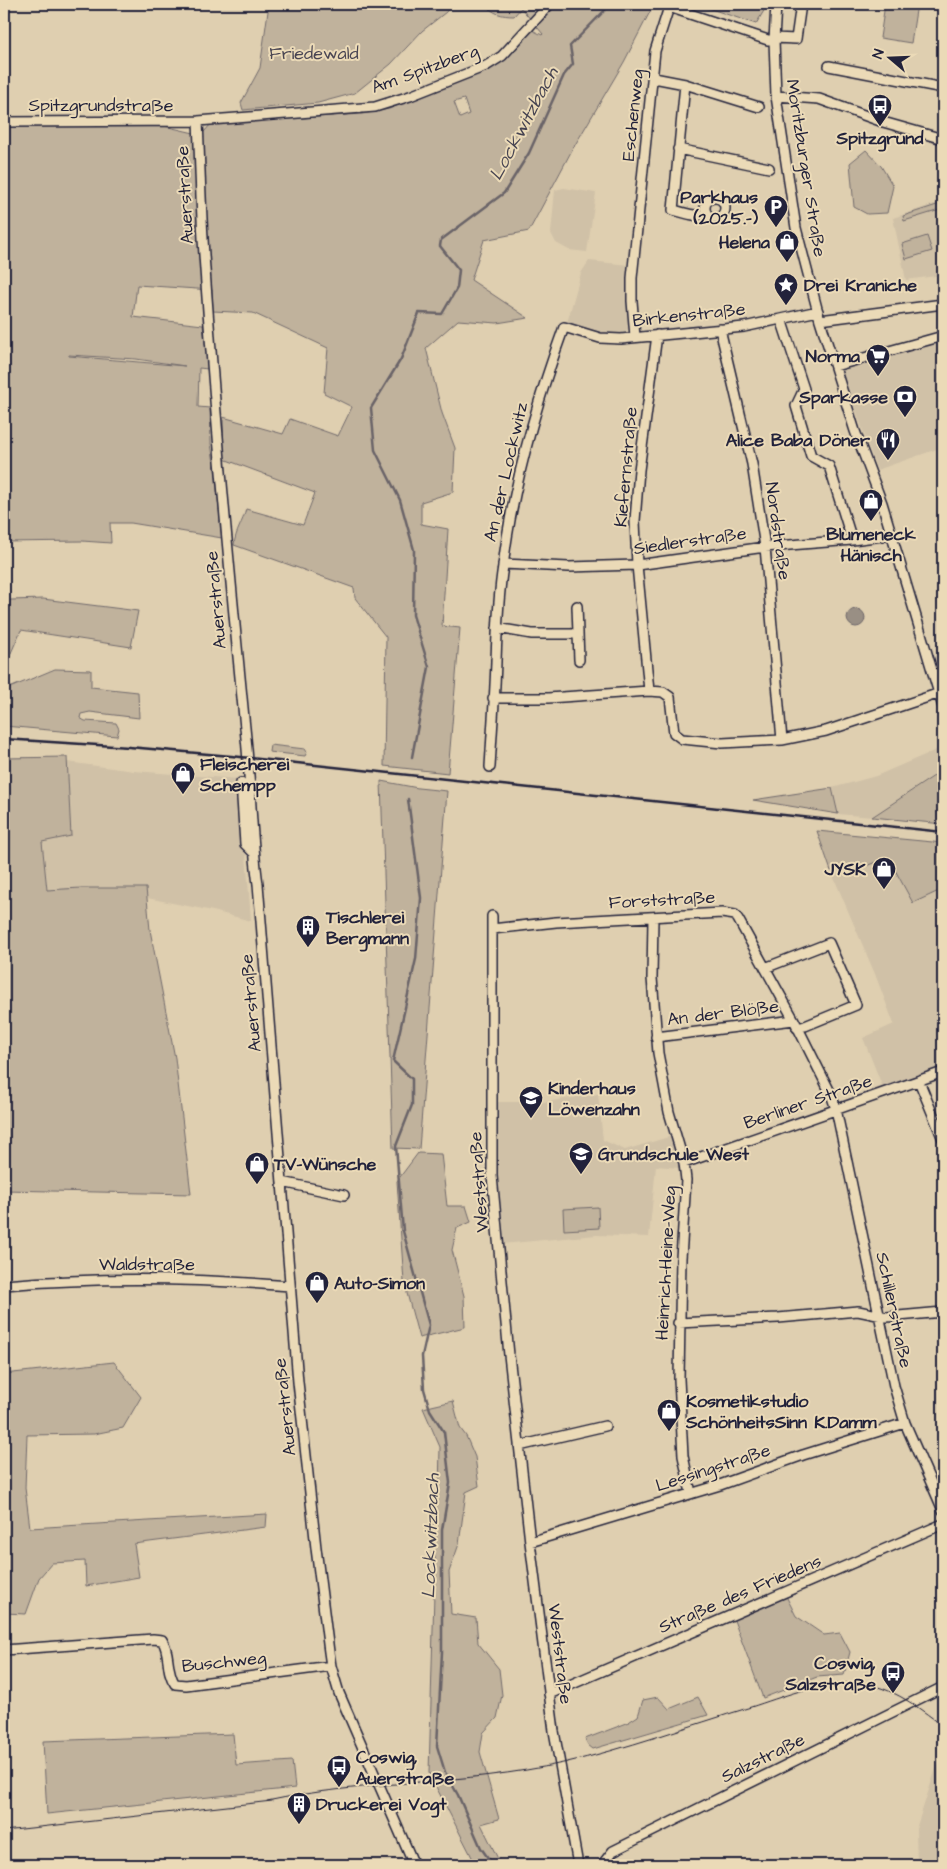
<svg xmlns="http://www.w3.org/2000/svg" width="947" height="1869" viewBox="0 0 947 1869" font-family="'Architects Daughter',sans-serif">
<rect width="100%" height="100%" fill="#dfcfb0"/>
<filter id="ink" filterUnits="userSpaceOnUse"><feTurbulence type="fractalNoise" baseFrequency=".02" numOctaves="2"/><feDisplacementMap in="SourceGraphic" scale="10" xChannelSelector="R" yChannelSelector="G"/><feConvolveMatrix kernelMatrix="1 2 1 2 8 2 1 2 1" color-interpolation-filters="sRGB"/></filter>
<g filter="url(#ink)">
<path fill="#d0c1a7" d="M564,188l32,5 -9,59 -18,-2 -13,-7 -5,-10 4,-43z
M943,201v74l-37,5 -13,-62z
M589,261l40,4 -2,29 2,33 -4,6 -7,3 -16,-2 -19,-4 -16,-7 14,-50z
M943,339v108l-66,23 -36,-101z
M943,747v23l-71,47 -34,-3 -6,-26 44,-12z
M67,762l67,9 104,8 3,70 5,6 5,66 -38,-10 -66,-13 -1,-9 -65,-1 -34,3 -5,-49 29,-6z
M888,857l25,45 30,-13v177l-60,22 -20,-50 31,-14 -19,-50 -44,-103 20,-5 3,5z
M598,1094l5,46 22,10 47,-14 8,32 -24,-2 -7,71 -53,-2 -94,9 -8,-142h51z
M940,1756l3,3v106h-26l-1,-36z"/>
<path fill="#c0b29c" stroke="#716a6c" fill-rule="evenodd" d="M269,4h183l-6,8 -24,19 -31,33 -36,29 -37,10 -75,7 -2,-7 19,-35z
M485,4h169l-30,58 -52,88 -43,81 -45,9 -13,40 57,38 -31,5 -39,-3 -32,28 16,65 13,35 -2,44 -32,10v22l27,5 -6,97 18,2 -12,145 -64,-7 2,-129 -31,-39 -1,-10 -120,-43c1,-13 9,-23 12,-36l57,16 12,-32 -91,-34 -1,-42 60,17 7,-15 48,17 14,-29 -28,-14 4,-45 -75,-35 -40,-2 -1,-21 -75,-5 -4,32 70,8 5,44 -9,-1 -1,39 12,1 1,36 4,25 7,69 -91,-15h-21l1,20 -29,-2 -78,1v-416h160l30,7 10,-1 7,-8 151,-10 27,-5 24,-10 94,-43 25,-26 10,5 1,-1 -22,-26 -7,8c-12,0 -21,-2 -29,-12zM464,99l5,15 -9,4 -6,-16zM69,355l67,4 49,7 -116,-10z
M696,4h72l-12,20z
M885,4h32l-6,39 -31,-5z
M866,150l15,16 12,20 -6,27 -20,1 -13,-7 -4,-44z
M943,203v6l-39,12 -1,-5z
M927,236l5,15 -26,8 -4,-15z
M43,599l95,12 -7,36 -110,-17 -17,39v-66l7,-3z
M55,669l36,1v17l47,5 1,26 -49,-6 -9,2 -1,4 5,3 31,2 3,6 -2,7 -113,-10v-38l8,-1z
M270,745l35,4 2,3 -2,4 -36,-4z
M67,757l4,79 -29,6 5,48 34,-2h65l4,42 25,128 16,136 -187,-4v-432z
M943,770v54l-71,-7z
M381,781l37,7 29,3 -28,358 -26,-1z
M832,788l6,26 -85,-14z
M817,831l126,12v46l-30,14 -25,-46 -34,14 -3,-5 -20,5z
M418,1153l23,1 6,52h19l5,16 -14,6 -5,22 12,46 1,31 -46,11 -15,-56 -7,-101z
M598,1207l1,21 -35,2 -1,-21z
M114,1362l27,35 -18,31 -29,6 -67,1 -2,53 5,40 237,-14 -1,13 -132,17 5,33 -53,9 -1,-25 -33,2 -13,15 -13,36 -22,-1v-239z
M453,1401l7,27 6,8 9,21 4,29 -13,6 -7,52 -10,28 2,42 25,4 2,25 21,26 3,26 -5,23 -14,15 -3,19 19,67 -18,5 20,41h-25l-47,-92 6,-215 -4,-27 8,-41 1,-43 -17,-39z
M785,1594l11,22 28,19 16,-2 10,19 -6,23 -27,2 -54,21 -31,-83z
M658,1697l11,12 29,-12 10,18 -115,34 -5,-4 -3,-6 42,-16 11,-7 5,-16z
M233,1734l3,31 56,-4 3,27 -248,26 -4,-73z"/>
<path fill="#998f84" stroke="#696367" d="M847 618a9 9 0 1 1 18 0a9 9 0 1 1-18 0Z"/>
<g fill="none" stroke-linecap="round" stroke-linejoin="round">
<path stroke="#696367" stroke-width="2.5" d="M412,757l17,-90 -16,-52 1,-65 -14,-50 -25,-50 -4,-42 30,-49 18,-46 23,1 15,-26 2,-18 -19,-24 1,-6 63,-47 25,-40 35,-78 9,-11 -3,-18 36,-37 3,-5
M408,799l13,99 -5,61 -23,102 19,18v26l-16,41 7,85 26,94 -7,31 2,33 6,21 14,22 6,51 -8,47v122l-5,94 8,26 13,23 23,53 12,17"/>
<defs>
<path id="minor" d="M776,4l-2,36 2,56 20,132 24,92 35,111 27,72 61,204
M774,38l22,1 5,-35
M829,66l114,22
M654,78l31,6 74,23
M685,84l-12,126c10,2 25,9 33,3
M776,96l43,3 64,23 60,17
M198,121c2,44 3,89 6,134 11,161 26,323 42,483 5,49 5,97 12,146l40,498 18,166 13,104 2,14 8,27 75,172
M4,122l194,-1 177,-14 35,-11 76,-30 16,-10 48,-52
M678,149l91,19
M705 208a10 10 0 1 1 20 0a10 10 0 1 1-20 0Z
M781,319l23,70 -8,17 15,50 18,10 23,74
M820,320l123,-16
M720,329l32,135 13,83 17,193
M635,337l-3,-36v-23l23,-227 14,-44 99,33h6
M835,366l108,-30
M503,564l66,3 68,-2 128,-18 87,-7 31,-4 7,-3
M577,606l2,54
M497,628l35,6h44
M649,691l-12,-126 -2,-44 4,-51 18,-135
M493,698h55l101,-7 14,1 7,5 4,36 8,6 40,4 60,-3 44,-9 117,-39
M490,767c2,-36 5,-71 6,-106 1,-32 2,-64 7,-95 10,-82 33,-162 61,-239l36,11 21,1 123,-12 74,-16
M241,783l4,61 8,8
M492,916v260l17,179 21,187 24,189 24,134
M653,918l-1,60 6,75 11,59 15,51 2,17 -5,78 -2,121 4,77 8,37
M492,929l64,-7 166,-9 13,2 3,4 56,101 37,74 5,15 58,277 11,37 38,87
M765,968l64,-25 27,62 -51,21 -8,2
M656,1037l138,-17
M919,1081l24,58
M684,1163l259,-91
M282,1182l62,13
M4,1285c95,-8 191,-7 286,1
M678,1323l100,-5 80,-7 29,6 56,-5
M519,1446l86,-20
M530,1542l190,-57 83,-30 102,-32
M4,1650l149,-11 9,1c9,13 3,30 13,44l11,1 145,-19
M549,1694l394,-170
M602,1865l11,-14 330,-164"/>
</defs>
<use href="#minor" stroke="#22223b" stroke-width="12"/>
<use href="#minor" stroke="#ebdab7" stroke-width="9"/>
<path stroke="#22223b" stroke-width="1" d="M267,1801c97,-21 198,-16 296,-38 63,-14 125,-37 188,-56 31,-10 65,-24 98,-24 38,-1 66,22 94,43
M4,1831l268,-30"/>
<path stroke="#22223b" stroke-width="2.5" d="M4,739l125,8 102,9 712,76"/>
</g>
</g>
<defs>
<symbol id="bus-pin" viewBox="-11 -11 22 30"><path d="M0 17L-7.5 6A9.5 9.5 0 1 1 7.5 6Z" fill="#22223b" stroke="#ebdab7"/><path d="M-5-6H5V4H4V6H2V4H-2V6H-4V4H-5ZM-3.5-4V0h7V-4ZM-3.5 1.2v1.5H-2V1.2ZM2 1.2v1.5H3.5V1.2Z" fill="#fff"/></symbol>
<symbol id="parking-pin" viewBox="-11 -11 22 30"><path d="M0 17L-7.5 6A9.5 9.5 0 1 1 7.5 6Z" fill="#22223b" stroke="#ebdab7"/><path d="M-3.5-5.5H1a3.5 3.5 0 0 1 0 7H-1V5.5H-3.5ZM-1-3.4V-.6H.8a1.4 1.4 0 0 0 0-2.8Z" fill="#fff"/></symbol>
<symbol id="shop-pin" viewBox="-11 -11 22 30"><path d="M0 17L-7.5 6A9.5 9.5 0 1 1 7.5 6Z" fill="#22223b" stroke="#ebdab7"/><path d="M-5-2.5h2.3a2.7 3.5 0 0 1 5.4 0H5L5.5 6h-11ZM-1.5-2.5h3a1.5 2.3 0 0 0-3 0Z" fill="#fff"/></symbol>
<symbol id="sight-pin" viewBox="-11 -11 22 30"><path d="M0 17L-7.5 6A9.5 9.5 0 1 1 7.5 6Z" fill="#22223b" stroke="#ebdab7"/><path d="M0-6L1.8-2.2L6-1.7L2.9 1.2L3.7 5.4L0 3.3L-3.7 5.4L-2.9 1.2L-6-1.7L-1.8-2.2Z" fill="#fff"/></symbol>
<symbol id="supermarket-pin" viewBox="-11 -11 22 30"><path d="M0 17L-7.5 6A9.5 9.5 0 1 1 7.5 6Z" fill="#22223b" stroke="#ebdab7"/><path d="M-6-5.5h2.5l.6 2H6L4.5 2H-2.5L-4.4-4H-6ZM-1.5 3.2a1.3 1.3 0 1 0 .1 0ZM3 3.2a1.3 1.3 0 1 0 .1 0Z" fill="#fff"/></symbol>
<symbol id="bank-pin" viewBox="-11 -11 22 30"><path d="M0 17L-7.5 6A9.5 9.5 0 1 1 7.5 6Z" fill="#22223b" stroke="#ebdab7"/><path d="M-6-4H6V4H-6ZM0-2.3a2.3 2.3 0 1 0 0 4.6a2.3 2.3 0 1 0 0-4.6Z" fill="#fff"/></symbol>
<symbol id="restaurant-pin" viewBox="-11 -11 22 30"><path d="M0 17L-7.5 6A9.5 9.5 0 1 1 7.5 6Z" fill="#22223b" stroke="#ebdab7"/><path d="M-5-6h1v4h1v-4h1v4h1v-4h1v5L-1.5 .5V6h-2V.5L-5-1ZM5-6V6H3V1.5H1.5Q1.5-4 5-6Z" fill="#fff"/></symbol>
<symbol id="building-pin" viewBox="-11 -11 22 30"><path d="M0 17L-7.5 6A9.5 9.5 0 1 1 7.5 6Z" fill="#22223b" stroke="#ebdab7"/><path d="M-4-6H4V6H1V3H-1V6H-4ZM-2.5-4.3h1.7v1.8h-1.7ZM.8-4.3h1.7v1.8H.8ZM-2.5-1h1.7V.8h-1.7ZM.8-1h1.7V.8H.8Z" fill="#fff"/></symbol>
<symbol id="school-pin" viewBox="-11 -11 22 30"><path d="M0 17L-7.5 6A9.5 9.5 0 1 1 7.5 6Z" fill="#22223b" stroke="#ebdab7"/><path d="M0-5L7-2L0 1L-7-2ZM-4 1L0 2.5L4 1V4Q0 6-4 4Z" fill="#fff"/></symbol>
</defs>
<g fill-rule="evenodd">
<use href="#bus-pin" x="866" y="92" width="28" height="38"/>
<use href="#parking-pin" x="762" y="193" width="28" height="38"/>
<use href="#shop-pin" x="773" y="228" width="28" height="38"/>
<use href="#sight-pin" x="772" y="271" width="28" height="38"/>
<use href="#supermarket-pin" x="864" y="342" width="28" height="38"/>
<use href="#bank-pin" x="891" y="383" width="28" height="38"/>
<use href="#restaurant-pin" x="874" y="426" width="28" height="38"/>
<use href="#shop-pin" x="857" y="487" width="28" height="38"/>
<use href="#shop-pin" x="169" y="760" width="28" height="38"/>
<use href="#shop-pin" x="870" y="855" width="28" height="38"/>
<use href="#building-pin" x="294" y="913" width="28" height="38"/>
<use href="#school-pin" x="517" y="1084" width="28" height="38"/>
<use href="#school-pin" x="567" y="1140" width="28" height="38"/>
<use href="#shop-pin" x="243" y="1150" width="28" height="38"/>
<use href="#shop-pin" x="303" y="1269" width="28" height="38"/>
<use href="#shop-pin" x="655" y="1397" width="28" height="38"/>
<use href="#bus-pin" x="879" y="1659" width="28" height="38"/>
<use href="#bus-pin" x="325" y="1753" width="28" height="38"/>
<use href="#building-pin" x="285" y="1790" width="28" height="38"/>
</g>
<g text-anchor="middle" dominant-baseline="central" stroke-width="4" stroke-linejoin="round" paint-order="stroke">
<g font-size="18" fill="#4a4653" stroke="#ebdab7">
<text x="314" y="53">Friedewald</text>
</g>
<g font-size="18" fill="#22223b" stroke="#ebdab7">
<text transform="translate(425 69) rotate(-20)">Am Spitzberg</text>
<text x="101" y="105">Spitzgrundstraße</text>
<text transform="translate(633 115) rotate(-84)">Eschenweg</text>
<text transform="translate(806 168) rotate(81)">Moritzburger Straße</text>
<text transform="translate(185 195) rotate(-93)">Auerstraße</text>
<text transform="translate(689 315) rotate(-6)">Birkenstraße</text>
<text transform="translate(626 467) rotate(-85)">Kiefernstraße</text>
<text transform="translate(506 472) rotate(-77)">An der Lockwitz</text>
<text transform="translate(778 531) rotate(82)">Nordstraße</text>
<text transform="translate(690 541) rotate(-8)">Siedlerstraße</text>
<text transform="translate(216 600) rotate(-95)">Auerstraße</text>
<text transform="translate(662 900) rotate(-3)">Forststraße</text>
<text transform="translate(251 1003) rotate(-95)">Auerstraße</text>
<text transform="translate(723 1013) rotate(-7)">An der Blöße</text>
<text transform="translate(808 1102) rotate(-19)">Berliner Straße</text>
<text transform="translate(479 1182) rotate(-94)">Weststraße</text>
<text transform="translate(666 1263) rotate(-87)">Heinrich-Heine-Weg</text>
<text x="147" y="1264">Waldstraße</text>
<text transform="translate(894 1310) rotate(78)">Schillerstraße</text>
<text transform="translate(285 1407) rotate(-96)">Auerstraße</text>
<text transform="translate(713 1468) rotate(-18)">Lessingstraße</text>
<text transform="translate(740 1594) rotate(-23)">Straße des Friedens</text>
<text transform="translate(560 1654) rotate(83)">Weststraße</text>
<text transform="translate(224 1662) rotate(-6)">Buschweg</text>
<text transform="translate(763 1758) rotate(-26)">Salzstraße</text>
</g>
<g font-size="18" font-weight="bold" fill="#22223b" stroke="#ebdab7" text-anchor="start">
<text x="880" y="138" text-anchor="middle">Spitzgrund</text>
<text x="758" y="197" text-anchor="end">Parkhaus<tspan x="758" dy="21">(2025.-)</tspan></text>
<text x="770" y="242" text-anchor="end">Helena</text>
<text x="804" y="285">Drei Kraniche</text>
<text x="860" y="356" text-anchor="end">Norma</text>
<text x="888" y="397" text-anchor="end">Sparkasse</text>
<text x="870" y="440" text-anchor="end">Alice Baba Döner</text>
<text x="871" y="534" text-anchor="middle">Blumeneck<tspan x="871" dy="21">Hänisch</tspan></text>
<text x="200" y="764">Fleischerei<tspan x="200" dy="21">Schempp</tspan></text>
<text x="866" y="869" text-anchor="end">JYSK</text>
<text x="326" y="917">Tischlerei<tspan x="326" dy="21">Bergmann</tspan></text>
<text x="548" y="1088">Kinderhaus<tspan x="548" dy="21">Löwenzahn</tspan></text>
<text x="598" y="1154">Grundschule West</text>
<text x="274" y="1164">TV-Wünsche</text>
<text x="334" y="1283">Auto-Simon</text>
<text x="686" y="1401">Kosmetikstudio<tspan x="686" dy="21">SchönheitsSinn K.Damm</tspan></text>
<text x="876" y="1663" text-anchor="end">Coswig,<tspan x="876" dy="21">Salzstraße</tspan></text>
<text x="356" y="1757">Coswig,<tspan x="356" dy="21">Auerstraße</tspan></text>
<text x="316" y="1804">Druckerei Vogt</text>
</g>
<g font-size="19" font-style="italic" fill="#464351" stroke="#ebdab7">
<text transform="translate(524 124) rotate(-62)">Lockwitzbach</text>
<text transform="translate(431 1536) rotate(-88)">Lockwitzbach</text>
</g>
</g>
<rect width="947" height="1869" fill="none" stroke="#ebdab7" stroke-width="20"/>
<rect x="10" y="10" width="927" height="1849" fill="none" stroke="#22223b" stroke-width="2" filter="url(#ink)"/>
<g transform="translate(890 58) rotate(289)" stroke="#ebdab7" stroke-width="4" paint-order="stroke">
<path d="M0-4L9 19L0 12L-9 19Z" fill="#22223b"/>
<text y="-8" font-size="14" font-weight="bold" text-anchor="middle" fill="#22223b">N</text>
</g>
</svg>
